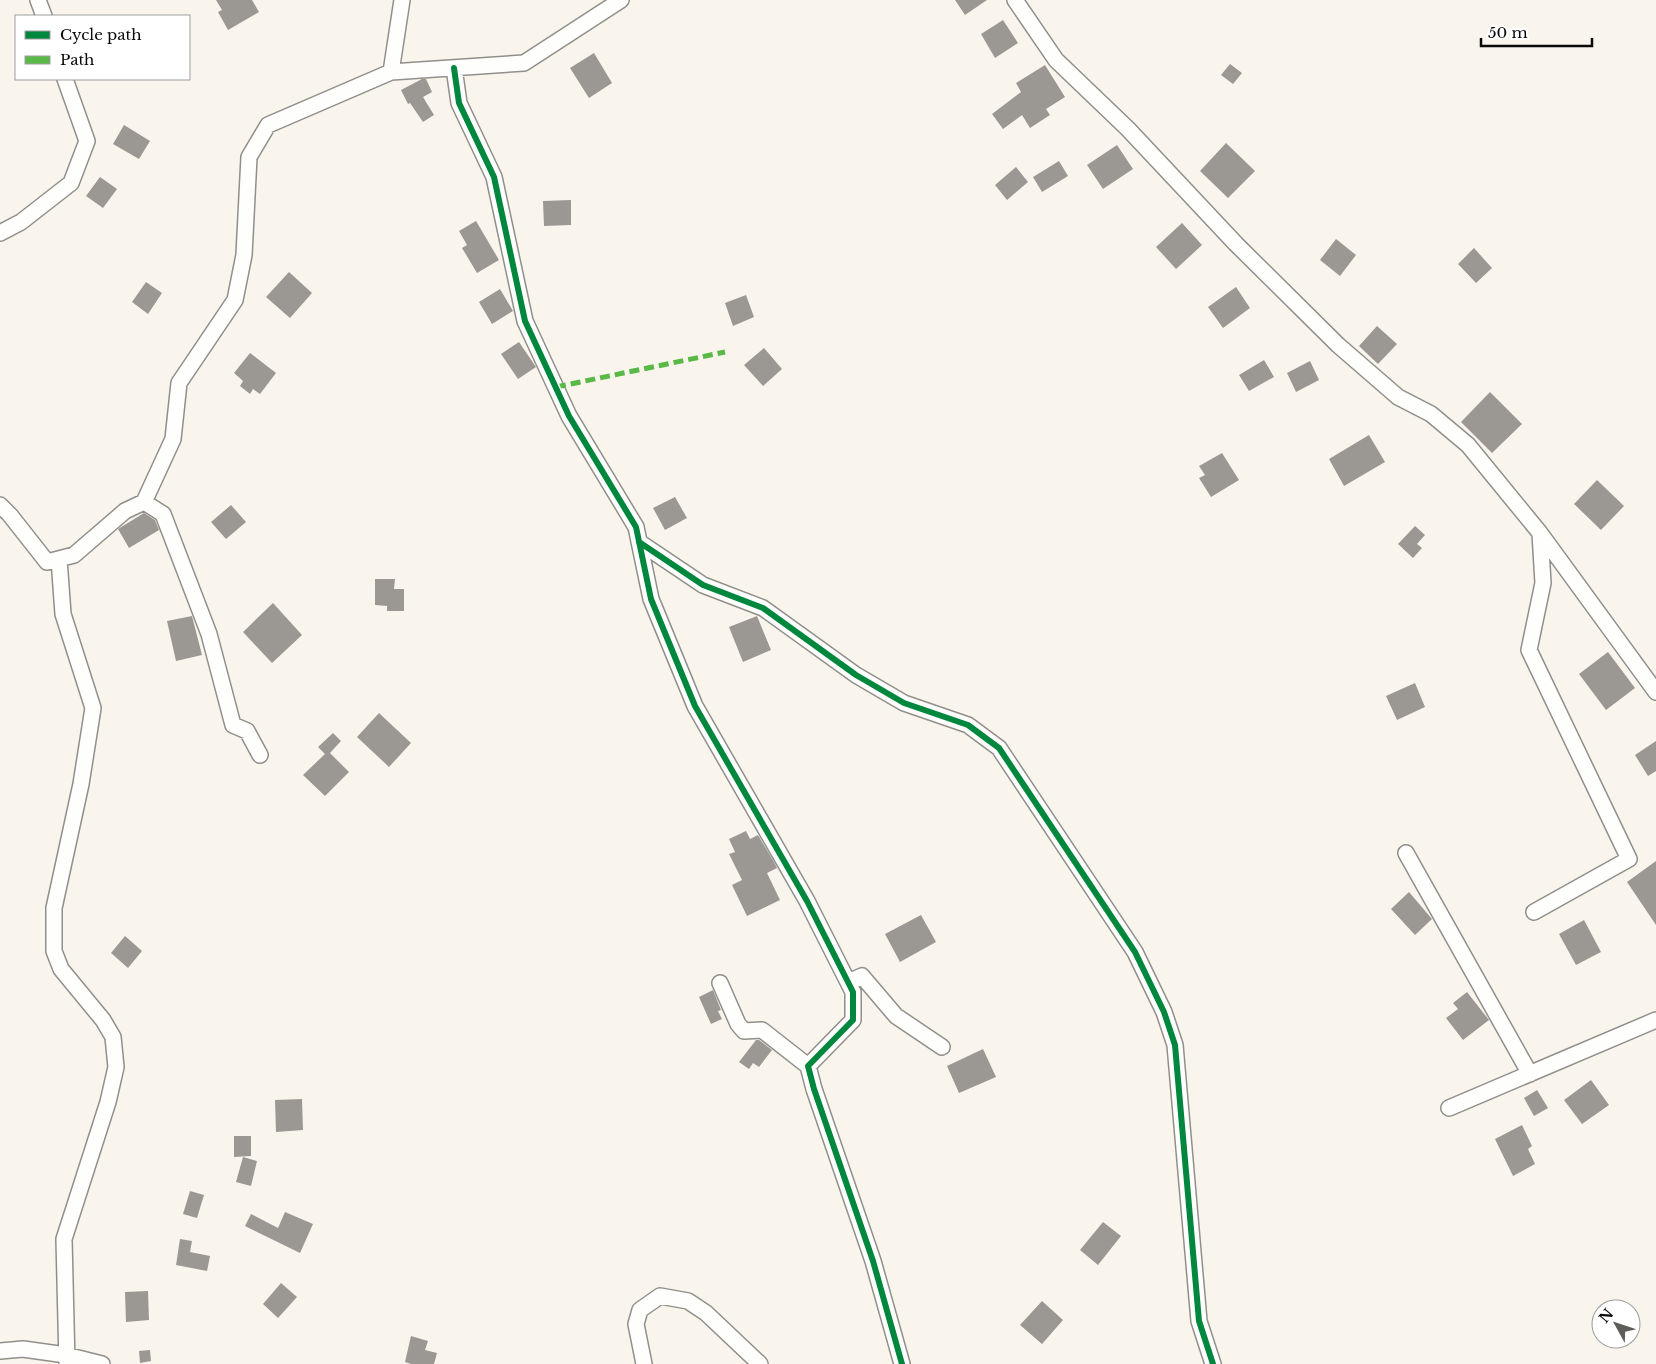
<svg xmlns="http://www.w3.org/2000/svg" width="1656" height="1364" viewBox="0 0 1656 1364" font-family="'Libre Baskerville',serif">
<rect width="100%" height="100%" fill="#f9f5ec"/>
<path fill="#9b9893" d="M216,0h36l7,12 -31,18 -10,-18 4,-2z
M955,0h32l-22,15z
M1003,20l15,23 -23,15 -14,-24z
M594,53l18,30 -23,15 -19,-30z
M1230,64l12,9 -9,11 -12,-9z
M1045,65l20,32 -19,12 4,6 -20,13 -8,-13 -19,14 -11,-15 29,-22 -5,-9z
M422,79h4l6,13 -9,5 11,18 -11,7 -13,-19 -2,1 -7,-14z
M124,125l26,16 -11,18 -26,-15z
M1226,143l29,28 -27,27 -28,-27z
M1117,145l16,24 -30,20 -16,-24z
M1059,161l9,15 -26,16 -9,-15z
M1016,167l12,15 -21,18 -12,-15z
M100,177l17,12 -14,19 -17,-12z
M571,200v25l-27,1 -1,-25z
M476,221l23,39 -22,13 -15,-25 5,-3 -8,-14z
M1182,223l20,22 -26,24 -20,-22z
M1336,239l20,16 -16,21 -20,-16z
M1474,248l18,20 -16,15 -18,-19z
M289,272l23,21 -22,25 -24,-21z
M146,282l16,11 -14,21 -16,-12z
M1236,287l14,21 -27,20 -15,-21z
M500,289l13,22 -21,13 -13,-22z
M746,295l8,22 -21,9 -8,-23z
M1377,326l20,18 -19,20 -19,-18z
M519,342l17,25 -18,12 -17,-25z
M764,348l18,21 -19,17 -19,-21z
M250,353l26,20 -16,21 -7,-5 -3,5 -10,-8 3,-5 -9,-8z
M1264,360l10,17 -25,14 -10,-16z
M1310,361l9,19 -23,12 -9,-19z
M1490,392l32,32 -30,29 -31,-31z
M1369,435l16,27 -41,24 -15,-27z
M1222,453l17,27 -28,17 -12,-19 6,-3 -6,-9z
M1597,480l27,26 -23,24 -27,-26z
M675,497l12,21 -22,12 -12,-22z
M231,505l15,17 -20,17 -15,-17z
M144,513l11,7 4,10 -30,18 -11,-19z
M1415,526l10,9 -8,9 5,4 -9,10 -15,-14z
M375,579h20l-1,10h10v22h-17v-5l-12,-1z
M273,603l29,32 -30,28 -29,-31z
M192,616l10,39 -26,6 -9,-40z
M757,616l14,34 -28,12 -14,-35z
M1608,652l27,36 -29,22 -27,-36z
M1415,683l10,24 -28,13 -11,-24z
M379,713l32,30 -22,24 -32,-30z
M333,733l8,8 -11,12 19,19 -24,24 -22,-21 22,-21 -7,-7z
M1656,741v30l-8,5 -13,-21z
M746,831l4,8 8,-4 16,27 3,6 -10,5 13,27 -33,16 -15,-31 10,-5 -13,-26 6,-2 -6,-13z
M1656,861v64l-29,-43z
M1409,892l23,27 -17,16 -24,-26z
M921,915l15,27 -36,20 -15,-28z
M1584,920l17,32 -25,13 -17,-31z
M125,936l17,15 -14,17 -17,-15z
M713,990l8,20 -3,1 4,8 -11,5 -12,-27z
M1467,992l22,28 -26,20 -17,-22 12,-9 -5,-6z
M756,1040h3l13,10 -13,17 -6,-4 -4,6 -10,-7z
M983,1049l13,28 -37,16 -12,-27z
M1591,1080l18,25 -27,19 -18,-24z
M1537,1090l11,18 -14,8 -10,-18z
M302,1099l1,31 -27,2 -1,-32z
M1522,1125l10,21 -4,3 7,15 -22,12 -18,-37z
M234,1136h17v20l-17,1z
M243,1157l14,4 -6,25 -15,-4z
M190,1191l14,4 -7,23 -14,-4z
M285,1212l28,12 -13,29 -55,-27 6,-12 27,14z
M1103,1222l18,14 -23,29 -18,-15z
M180,1239l12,2 -2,11 20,4 -3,15 -31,-6z
M281,1283l16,14 -19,21 -15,-14z
M148,1291l1,29 -23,2 -1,-30z
M1042,1301l21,19 -21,24 -22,-19z
M411,1336l17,5 -3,9 12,3 -3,11h-23l-6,-2z
M150,1350l1,11 -11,2 -1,-12z"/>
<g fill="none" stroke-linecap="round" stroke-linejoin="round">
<defs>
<path id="minor" d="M38,0l6,16
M1015,0l41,60 72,69 108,115 102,101 60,52 33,17 37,31 72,88 116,159
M454,68l5,35 35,74 31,144 44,95 67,111 15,72 44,107 112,195 46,91v28l-45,46 6,23 59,172 29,103
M391,72l11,-72
M0,233l21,-11 50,-39 16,-42 -22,-62
M144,502l29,-63 6,-56 56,-83 9,-45 5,-98 19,-32 123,-53 133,-9 97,-63
M0,505l10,10 37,47 27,-7 51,-44 19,-9 19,12 46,120 24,91 14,6 13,24
M639,542l64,43 60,23 93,67 48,28 64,22 31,23 136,204 29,60 11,33 24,276 14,43
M59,559l4,55 30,94 -12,76 -27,124v43l7,18 42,51 10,17 3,30 -8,35 -44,137 3,125
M1406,853l124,221
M1534,912l95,-53 -100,-209 14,-67 -3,-50
M848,982l14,-6 34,40 46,31
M720,983l18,41 6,7 18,-1 46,36
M1449,1108l207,-88
M0,1351l23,-2 43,6 36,9
M644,1364l-8,-40 4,-14 20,-14 28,5 18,12 54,51"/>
</defs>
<use href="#minor" stroke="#918f8b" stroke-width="18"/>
<use href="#minor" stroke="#fefefc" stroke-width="15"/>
<path stroke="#58b947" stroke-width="5" stroke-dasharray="10 5" stroke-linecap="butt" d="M556,387l169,-35"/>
<defs>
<path id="cycleway" d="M454,68l5,35 35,74 31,144 44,95 67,111 15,72 44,107 112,195 46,91v28l-45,46 6,23 59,172 29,103
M639,542l64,43 60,23 93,67 48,28 64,22 31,23 136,204 29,60 11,33 24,276 14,43"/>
</defs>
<use href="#cycleway" stroke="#fff" stroke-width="9"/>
<use href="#cycleway" stroke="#00873e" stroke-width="6"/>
</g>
<rect x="15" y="15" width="175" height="65" fill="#ffffff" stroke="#9d9d9d"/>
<rect x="25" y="31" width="25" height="8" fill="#00873e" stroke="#9d9d9d"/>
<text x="60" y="40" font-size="15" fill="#090909">Cycle path</text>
<rect x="25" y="56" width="25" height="8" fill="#58b947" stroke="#9d9d9d"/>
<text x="60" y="65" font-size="15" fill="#090909">Path</text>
<g transform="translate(1616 1324) rotate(310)"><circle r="24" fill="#ffffff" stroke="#9d9d9d"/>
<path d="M0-4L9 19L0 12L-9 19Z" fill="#5d5c58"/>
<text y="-8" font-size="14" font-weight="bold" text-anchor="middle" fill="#090909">N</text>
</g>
<path d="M1481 38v8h111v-8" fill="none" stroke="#090909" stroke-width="2.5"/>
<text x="1488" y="38" font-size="15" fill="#090909" stroke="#ffffff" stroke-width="4" paint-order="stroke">50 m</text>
</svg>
